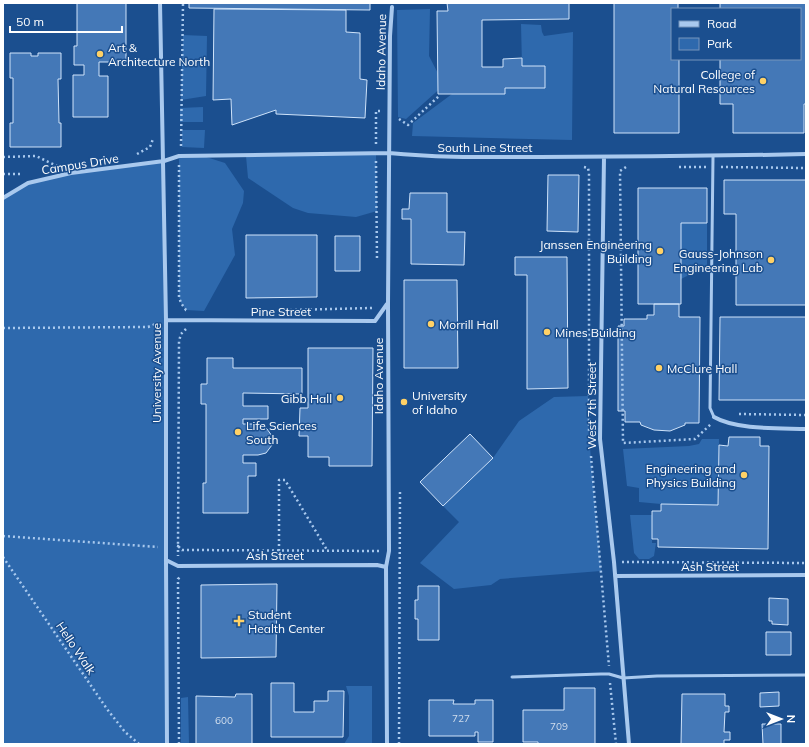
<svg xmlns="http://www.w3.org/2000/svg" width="809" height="747" viewBox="0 0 809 747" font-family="Mulish,sans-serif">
<rect width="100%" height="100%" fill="#1b4f8f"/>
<path fill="#2e69ad" d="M430,9l-1,47 15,29 -38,34 -8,-2 -1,-107z
M521,24l20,1 1,7 2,4 29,-4 -1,108 -160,-4 1,-13 39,-29h53v-6l40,-1v-21h-23z
M183,35l24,1 -1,60 -25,4z
M203,107v15h-23v-14z
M182,130h23l-1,18 -22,-1z
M376,154l1,57 -21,6 -48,-4 -15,-5 -45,-30 -2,-22z
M179,156h24l22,7 19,28 -1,12 -11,26 3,26 -31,56 -18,-1 -5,-7 -2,-6z
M164,161l3,583h-164v-546l25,-15 43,-10z
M681,223h26v43l-26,13z
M588,396l1,40 12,135 -101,8 -9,6 -37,4 -34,-26 39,-41 -16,-16 50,-48 26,-37 35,-24z
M702,439h17l-1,66 -57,-1 -22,-2v-14l-12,-2 -4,-37 66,-3 10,-2z
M630,515h22v28h4l-2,13 -5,3h-10l-5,-6z
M346,686h26v58h-28l5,-8v-40z
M188,697l1,47h-8v-46z"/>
<path fill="#4478b7" stroke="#cfe3fa" d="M77,3h49v59h-27v14h9v41h-35v-42h11v-10h-10v-19h3z
M189,3h181v7l-181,-2z
M447,3h122v16l-87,1v47h21v-8l19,-1v8h23v22h-40v6h-67l-1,-83h11z
M614,3h64v6h-6v50h7v74h-65z
M720,3h86v101h-2v29h-71v-29h-13v-45h80v-50h-80z
M214,9l132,1v22l14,1v46l7,1 -2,38 -89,-4v-4l-44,15 -1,-26 -18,1z
M10,53h21v3h7v-3h23v26h-3l1,44h2v24h-51v-24h3v-45h-3z
M548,175h31l-1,57 -31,-1z
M724,180h82v125h-70v-91h-12z
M638,188h69v35h-26v81h-43z
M410,193h37v39h18l-1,33 -53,-1v-45h-9v-10h7z
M246,235h71v62l-71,1z
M335,236h25v35h-25z
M515,257h52l1,131 -41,1v-114h-12z
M404,280h53l1,88h-54z
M654,304h25v13h21l-1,106h-14v2l-15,6 -16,-1 -13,-5 -1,-3h-15v-11h-7v-85h6v-7h23v-4h7z
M720,317h86v83h-87z
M308,348h65l-1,118h-43v-9h-21v-21h-9l1,-28h8z
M207,358h26v10h69v26l-59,-1v13h25v13h-25v5h15l9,5 5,7v9l-6,8 -8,2h-15v8h13v13h-8v37h-45v-30h3v-79h-5v-20h6z
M470,434l23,24 -50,48 -23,-24z
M729,437h31v9h9l-1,103 -110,-2v-8h-6v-28h9v-7l57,1 1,-60 9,1z
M277,584l-1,73 -75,1v-73z
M418,586h21v54h-21v-21h-3v-19h3z
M769,598l19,1v26l-16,-1v-3h-3z
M766,632h25v23h-25z
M271,683h23v29h20v-11h14v-10h16l-1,46h-72z
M564,688h31v56h-57v-2h-15v-32h41z
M779,692v14l-19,1v-14z
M236,694h16v50h-56v-48l39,1z
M682,694h43v12h4v6h-4l-1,20h6v8h-6v4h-43z
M429,700h25l-1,4h22v-4h18v42h-15v-10h-3v4h-46z
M762,724h19v20h-18z"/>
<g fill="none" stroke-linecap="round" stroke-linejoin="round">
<path stroke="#a9c9ee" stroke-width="2.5" stroke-dasharray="2 3" stroke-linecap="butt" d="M399,119l9,6 31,-29
M376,144v-33h5
M181,146l2,-143
M137,154l13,-7 3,-8
M3,157l33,-1 21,10
M376,161l1,99
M179,165v132l2,6 5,7h3
M584,167l4,1 1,5v260
M626,167l-6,4 3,272 72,-4 16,-15
M679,167h27
M721,167l85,1
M3,174h18
M290,310l82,-2
M3,328l145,-1 10,-4
M186,329l-5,5 -2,7 -1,205 4,4h6l192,1
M739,414l67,1
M591,456l18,210
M3,536l155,11
M177,546h1v10
M279,551v-71h6l42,70
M3,557l104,152 18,23 14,12
M622,562l184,1
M610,683l6,61
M179,744l-1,-161v-4l3,-3
M399,744l1,-253"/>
<path stroke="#a9c9ee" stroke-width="3" d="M713,157l-3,251 4,9
M512,677l89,-3h8l14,4 34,-2 149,-1"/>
<path stroke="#a9c9ee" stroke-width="4" d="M160,3l6,317v240l1,184
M604,157l-4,282 14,123 15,182
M3,198l25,-15 43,-10 93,-12 15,-5 210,-3c50,5 101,4 151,4 89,0 177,-1 266,-3
M166,320l209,1 12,-17
M714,417c22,13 67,11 92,12
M166,560l12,6 199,-1 9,2
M615,576l191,-1
M387,744l-1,-177 3,-16 -1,-247 2,-268 2,-29"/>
</g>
<g fill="#ffd166" stroke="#1b4f8f" stroke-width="1.5">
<circle cx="100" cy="54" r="4"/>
<circle cx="763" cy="81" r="4"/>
<circle cx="660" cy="251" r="4"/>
<circle cx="771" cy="260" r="4"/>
<circle cx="431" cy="324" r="4"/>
<circle cx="547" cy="332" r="4"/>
<circle cx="659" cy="368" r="4"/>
<circle cx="340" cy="398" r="4"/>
<circle cx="404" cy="402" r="4"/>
<circle cx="238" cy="432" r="4"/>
<circle cx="744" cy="475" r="4"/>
<path d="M237 615h4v4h4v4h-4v4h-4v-4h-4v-4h4z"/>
</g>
<g text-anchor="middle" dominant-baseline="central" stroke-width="3" stroke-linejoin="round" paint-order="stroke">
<g font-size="10" fill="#d0dded">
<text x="461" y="718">727</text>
<text x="224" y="720">600</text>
<text x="559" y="726">709</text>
</g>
<g font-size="12" fill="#fff" stroke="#1b4f8f" text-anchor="start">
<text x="108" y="47">Art &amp;<tspan x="108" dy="14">Architecture North</tspan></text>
<text x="755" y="74" text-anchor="end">College of<tspan x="755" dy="14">Natural Resources</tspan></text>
<text x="652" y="244" text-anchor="end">Janssen Engineering<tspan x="652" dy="14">Building</tspan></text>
<text x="763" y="253" text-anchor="end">Gauss-Johnson<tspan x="763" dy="14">Engineering Lab</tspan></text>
<text x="439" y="324">Morrill Hall</text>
<text x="555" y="332">Mines Building</text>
<text x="667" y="368">McClure Hall</text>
<text x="412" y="395">University<tspan x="412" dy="14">of Idaho</tspan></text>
<text x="332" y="398" text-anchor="end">Gibb Hall</text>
<text x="246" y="425">Life Sciences<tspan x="246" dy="14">South</tspan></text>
<text x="736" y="468" text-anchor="end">Engineering and<tspan x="736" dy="14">Physics Building</tspan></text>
<text x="248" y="614">Student<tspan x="248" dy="14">Health Center</tspan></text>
</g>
<g font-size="12" fill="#fff" stroke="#1b4f8f">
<text transform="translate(381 52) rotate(-89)">Idaho Avenue</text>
<text x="485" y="147">South Line Street</text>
<text transform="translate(80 164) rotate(-9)">Campus Drive</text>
<text x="281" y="311">Pine Street</text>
<text transform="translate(156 373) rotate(-90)">University Avenue</text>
<text transform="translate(378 376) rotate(-90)">Idaho Avenue</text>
<text transform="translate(591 406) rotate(-90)">West 7th Street</text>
<text x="275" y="555">Ash Street</text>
<text x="710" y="566">Ash Street</text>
<text transform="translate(76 648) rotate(56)">Hello Walk</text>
</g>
</g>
<rect width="809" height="747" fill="none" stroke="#ffffff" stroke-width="8"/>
<rect x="671" y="8" width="130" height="52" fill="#1b4f8f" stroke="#7695bc"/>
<rect x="679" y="21" width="20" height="6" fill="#a9c9ee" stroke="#7695bc"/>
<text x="707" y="28" font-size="12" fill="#ffffff">Road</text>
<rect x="679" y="38" width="20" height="12" fill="#2e69ad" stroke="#7695bc"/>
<text x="707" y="48" font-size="12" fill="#ffffff">Park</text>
<g transform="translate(781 719) rotate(90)" stroke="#1b4f8f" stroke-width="3" paint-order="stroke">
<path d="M0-3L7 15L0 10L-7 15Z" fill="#ffffff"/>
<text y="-6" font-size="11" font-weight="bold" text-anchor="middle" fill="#ffffff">N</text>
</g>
<path d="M10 26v6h112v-6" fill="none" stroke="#ffffff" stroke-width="2"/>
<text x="16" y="26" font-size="12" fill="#ffffff" stroke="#1b4f8f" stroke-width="3" paint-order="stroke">50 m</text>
</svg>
